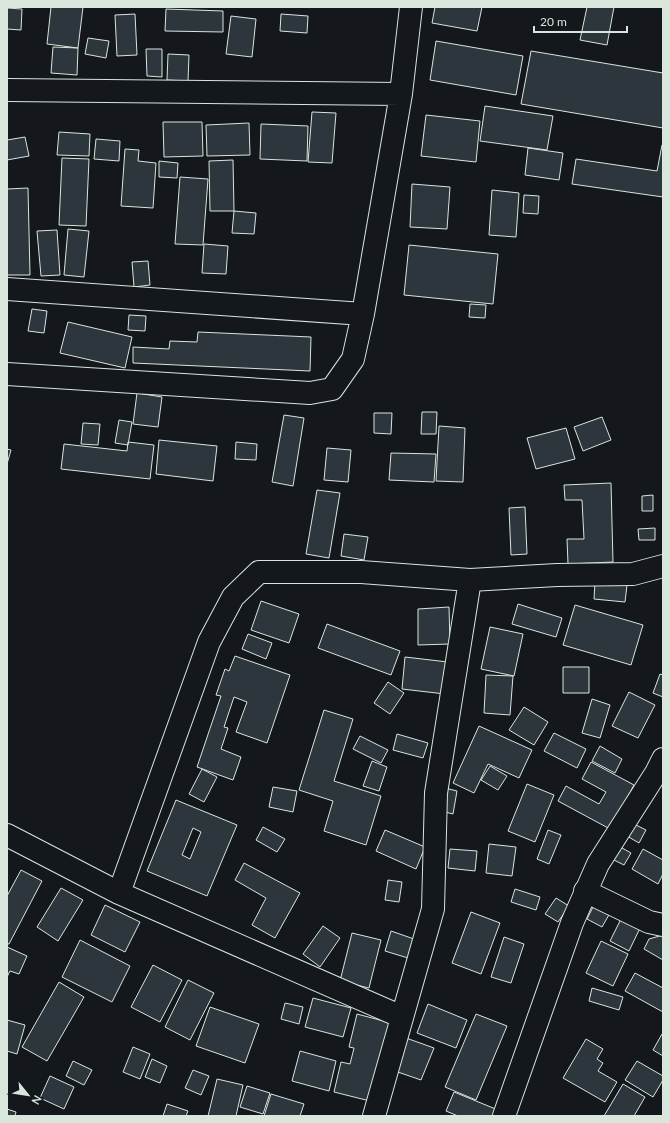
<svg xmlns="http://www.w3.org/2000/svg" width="670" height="1123" viewBox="0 0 670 1123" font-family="Lato,sans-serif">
<rect width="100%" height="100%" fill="#14181c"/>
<path fill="#2c363c" stroke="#d8e6dc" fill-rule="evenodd" d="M51,7h32l-5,41 -31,-4z
M435,7h47l-5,24 -45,-8z
M587,7h27l-7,38 -27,-5z
M7,8l15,1 -1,21 -14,-1z
M166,9l57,2v21l-58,-1z
M135,14l2,41 -20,1 -2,-41z
M281,14l27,2 -1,17 -27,-2z
M231,16l25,3 -4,38 -26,-3z
M88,38l21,3 -3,17 -21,-4z
M436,41l87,15 -7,39 -86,-15z
M53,47l25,1 -1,27 -26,-2z
M146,49h16v28l-15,-1z
M531,51l132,22v55l-142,-24z
M168,54l21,1 -1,26 -21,-1z
M485,106l68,10 -6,34 -67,-9z
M312,112l24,1 -4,50 -24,-1z
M426,115l54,6 -4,41 -55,-6z
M163,122h39l1,34 -39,1z
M249,123l1,32 -43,1 -1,-31z
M261,124l47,2 -1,35 -47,-2z
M59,132l31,2 -1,22 -32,-1z
M25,137l4,19 -22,4v-20z
M96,139l24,2 -1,20 -25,-2z
M662,145h1v52l-91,-13 4,-25 81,12z
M528,148l35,5 -4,27 -34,-5z
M125,149l14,1 -1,11 18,2 -3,45 -32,-2z
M62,158l27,1 -3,67 -27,-1z
M233,160l1,51h-24l-1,-50z
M159,161l19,2 -1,15 -18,-1z
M180,177l28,2 -5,66 -28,-1z
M412,184l38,3 -3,42 -37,-2z
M28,188l2,87h-23v-86z
M492,190l27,3 -3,44 -27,-2z
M524,195l15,1 -1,18 -15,-1z
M234,211l22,2 -2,21 -22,-1z
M68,229l21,2 -5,46 -20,-2z
M57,230l3,45 -19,1 -4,-45z
M204,244l24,2 -2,28 -24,-1z
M409,245l89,9 -5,50 -89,-9z
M148,261l2,24 -16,2 -2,-25z
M470,304l16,1 -1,13 -16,-1z
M32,309l15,2 -3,22 -16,-2z
M129,315l17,1 -1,15 -17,-1z
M68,322l64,15 -7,31 -65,-15z
M198,332l113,5 -1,34 -177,-8v-16l36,2 1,-8 27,1z
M137,393l25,4 -4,30 -25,-3z
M422,412h15l-1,22h-15z
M374,413h18l-1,21 -17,-1z
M284,415l20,3 -11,68 -21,-4z
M602,417l9,23 -28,11 -9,-24z
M119,420l13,2 -4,23 -13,-2z
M83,423l17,1 -2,21 -17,-1z
M439,426l26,2 -2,54 -27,-1z
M566,428l9,31 -39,10 -9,-31z
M159,440l58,6 -4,35 -57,-7z
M128,442l26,3 -4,34 -89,-10 3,-25 63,7z
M236,442l21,2 -1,16 -21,-1z
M327,448l24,2 -3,32 -24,-2z
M7,449l4,1 -4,14z
M391,453l45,1 -2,28 -45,-2z
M611,483l2,79 -45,2 -1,-25h17l-2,-39h-17l-1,-15z
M317,490l23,3 -11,65 -23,-4z
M653,495v16h-11v-15z
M525,507l2,47 -16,1 -2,-47z
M655,528v12h-16l-1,-11z
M344,534l24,3 -4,23 -23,-4z
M595,582l32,3 -2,17 -31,-3z
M261,601l38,13 -10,29 -38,-13z
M518,604l44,14 -6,19 -44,-13z
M575,605l68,20 -12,40 -68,-20z
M449,607l1,37 -32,1v-36z
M327,624l73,27 -9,24 -73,-27z
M490,627l33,7 -9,42 -33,-7z
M248,634l24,9 -6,16 -24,-10z
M235,656l55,19 -23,68 -31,-11 11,-30 -13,-5 -10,30 4,1 -7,21 20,8 -8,23 -36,-13 24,-71 -5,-1 9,-26 4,2z
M405,657l43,5 -3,32 -43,-5z
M563,667h26v26h-26z
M660,674l3,1v22l-10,-4z
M486,675l27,1 -3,39 -26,-2z
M388,682l16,11 -14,21 -16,-11z
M629,692l26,13 -17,33 -26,-12z
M592,699l18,6 -10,33 -18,-5z
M524,707l24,15 -14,23 -25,-15z
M324,710l29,9 -19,62 47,15 -15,49 -42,-14 9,-30 -34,-11z
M479,726l53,24 -13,28 -31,-14 -14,29 -21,-10z
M554,733l32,16 -9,19 -33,-17z
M397,734l31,9 -5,15 -30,-8z
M360,736l28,14 -7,13 -28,-14z
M600,746l22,13 -7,14 -23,-12z
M372,761l15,6 -8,24 -16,-5z
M591,762l43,23 -24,44 -52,-28 8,-15 33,18 7,-12 -24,-13z
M490,766l17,10 -9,14 -17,-10z
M202,769l15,8 -13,25 -15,-8z
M527,784l27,11 -19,47 -27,-11z
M273,787l24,4 -4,21 -24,-5z
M445,788l12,3 -4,23 -12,-3z
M176,800l61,25 -30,71 -60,-25zM193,828l8,4 -11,27 -8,-4z
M634,824l12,6 -7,13 -12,-7z
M263,827l22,12 -8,13 -21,-12z
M385,830l40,17 -9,22 -40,-18z
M548,830l13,5 -12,29 -12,-5z
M489,844l27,3 -4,29 -26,-3z
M615,844l16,9 -7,12 -16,-8z
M450,849l27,2 -2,20 -27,-3z
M643,849l20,11v14l-5,10 -26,-15z
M244,863l56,30 -25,45 -23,-13 14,-27 -31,-18z
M21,870l21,11 -33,63h-2v-48z
M388,880l14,2 -3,20 -14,-2z
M61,888l22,12 -25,41 -21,-14z
M515,889l25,8 -4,13 -25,-8z
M556,898l13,8 -11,16 -13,-8z
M105,905l35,17 -15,30 -34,-17z
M594,905l16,8 -8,14 -15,-8z
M471,912l29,11 -19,51 -29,-11z
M623,915l19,9 -13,27 -19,-10z
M323,926l17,12 -20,29 -17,-13z
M391,931l23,8 -6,19 -23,-7z
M352,933l29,7 -12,48 -29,-7z
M663,935v25l-19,-11 5,-10z
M504,937l20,7 -13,39 -20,-6z
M80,940l50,26 -18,36 -50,-25z
M601,941l27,13 -15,32 -27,-13z
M7,947l20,9 -8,18 -9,-3 -3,6z
M153,965l29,15 -22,42 -29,-15z
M635,973l28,15v24l-38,-21z
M188,980l26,13 -24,47 -25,-13z
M59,982l25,15 -37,64 -25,-14z
M592,988l31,9 -4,13 -30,-9z
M313,998l38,10 -8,29 -38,-10z
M285,1003l18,4 -4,17 -18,-5z
M428,1004l39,16 -11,28 -39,-15z
M210,1007l49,17 -14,39 -49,-17z
M357,1014l34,9 -21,78 -36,-9 7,-30 9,2 4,-16 -5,-1z
M476,1014l31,12 -31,74 -31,-13z
M7,1020l18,5 -8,29 -10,-3z
M662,1034h1v22l-10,-6z
M406,1038l28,10 -13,32 -26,-9z
M586,1039l17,10 -6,10 6,4 -5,8 19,11 -12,20 -42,-24z
M133,1047l17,7 -10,25 -17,-7z
M300,1051l36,10 -7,30 -37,-10z
M152,1059l15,7 -7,17 -15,-6z
M73,1061l19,9 -8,15 -18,-9z
M637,1061l26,15v4l-10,17 -28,-17z
M193,1070l16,6 -8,19 -16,-7z
M50,1076l24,11 -10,22 -24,-11z
M217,1079l26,6 -7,31h-28z
M623,1084l22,13 -11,19h-30z
M247,1086l23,7 -7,21 -23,-7z
M454,1092l44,18 -3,6h-37l-12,-5z
M271,1094l33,10 -4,12h-36z
M167,1104l21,7 -2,5h-23z
M7,1109l9,3 -1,4h-8z"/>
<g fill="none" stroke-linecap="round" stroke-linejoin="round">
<defs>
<path id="street" d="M7,90l394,4
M7,289l356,25
M7,374l303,19 22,-4 21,-30 10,-45 38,-220 10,-87
M7,835l112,58 283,124
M585,891l64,31 14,3
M119,893l90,-251 24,-45 26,-25h102l109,8 87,-5 76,-1 30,-8
M374,1116l59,-207 3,-116 34,-213
M504,1116l68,-193 26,-59 58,-91 7,-14"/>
</defs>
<use href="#street" stroke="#d8e6dc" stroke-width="24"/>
<use href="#street" stroke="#14181c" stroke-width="22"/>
</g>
<rect width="670" height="1123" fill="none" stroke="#d8e6dc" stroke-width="16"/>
<g transform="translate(28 1095) rotate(120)" stroke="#14181c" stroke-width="3" paint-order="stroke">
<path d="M0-3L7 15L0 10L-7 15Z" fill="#d8e6dc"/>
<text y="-6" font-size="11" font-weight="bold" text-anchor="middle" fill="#d8e6dc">N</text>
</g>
<path d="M534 26v6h93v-6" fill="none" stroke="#d8e6dc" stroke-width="2"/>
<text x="540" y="26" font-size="12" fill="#d8e6dc" stroke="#14181c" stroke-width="3" paint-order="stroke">20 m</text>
</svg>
